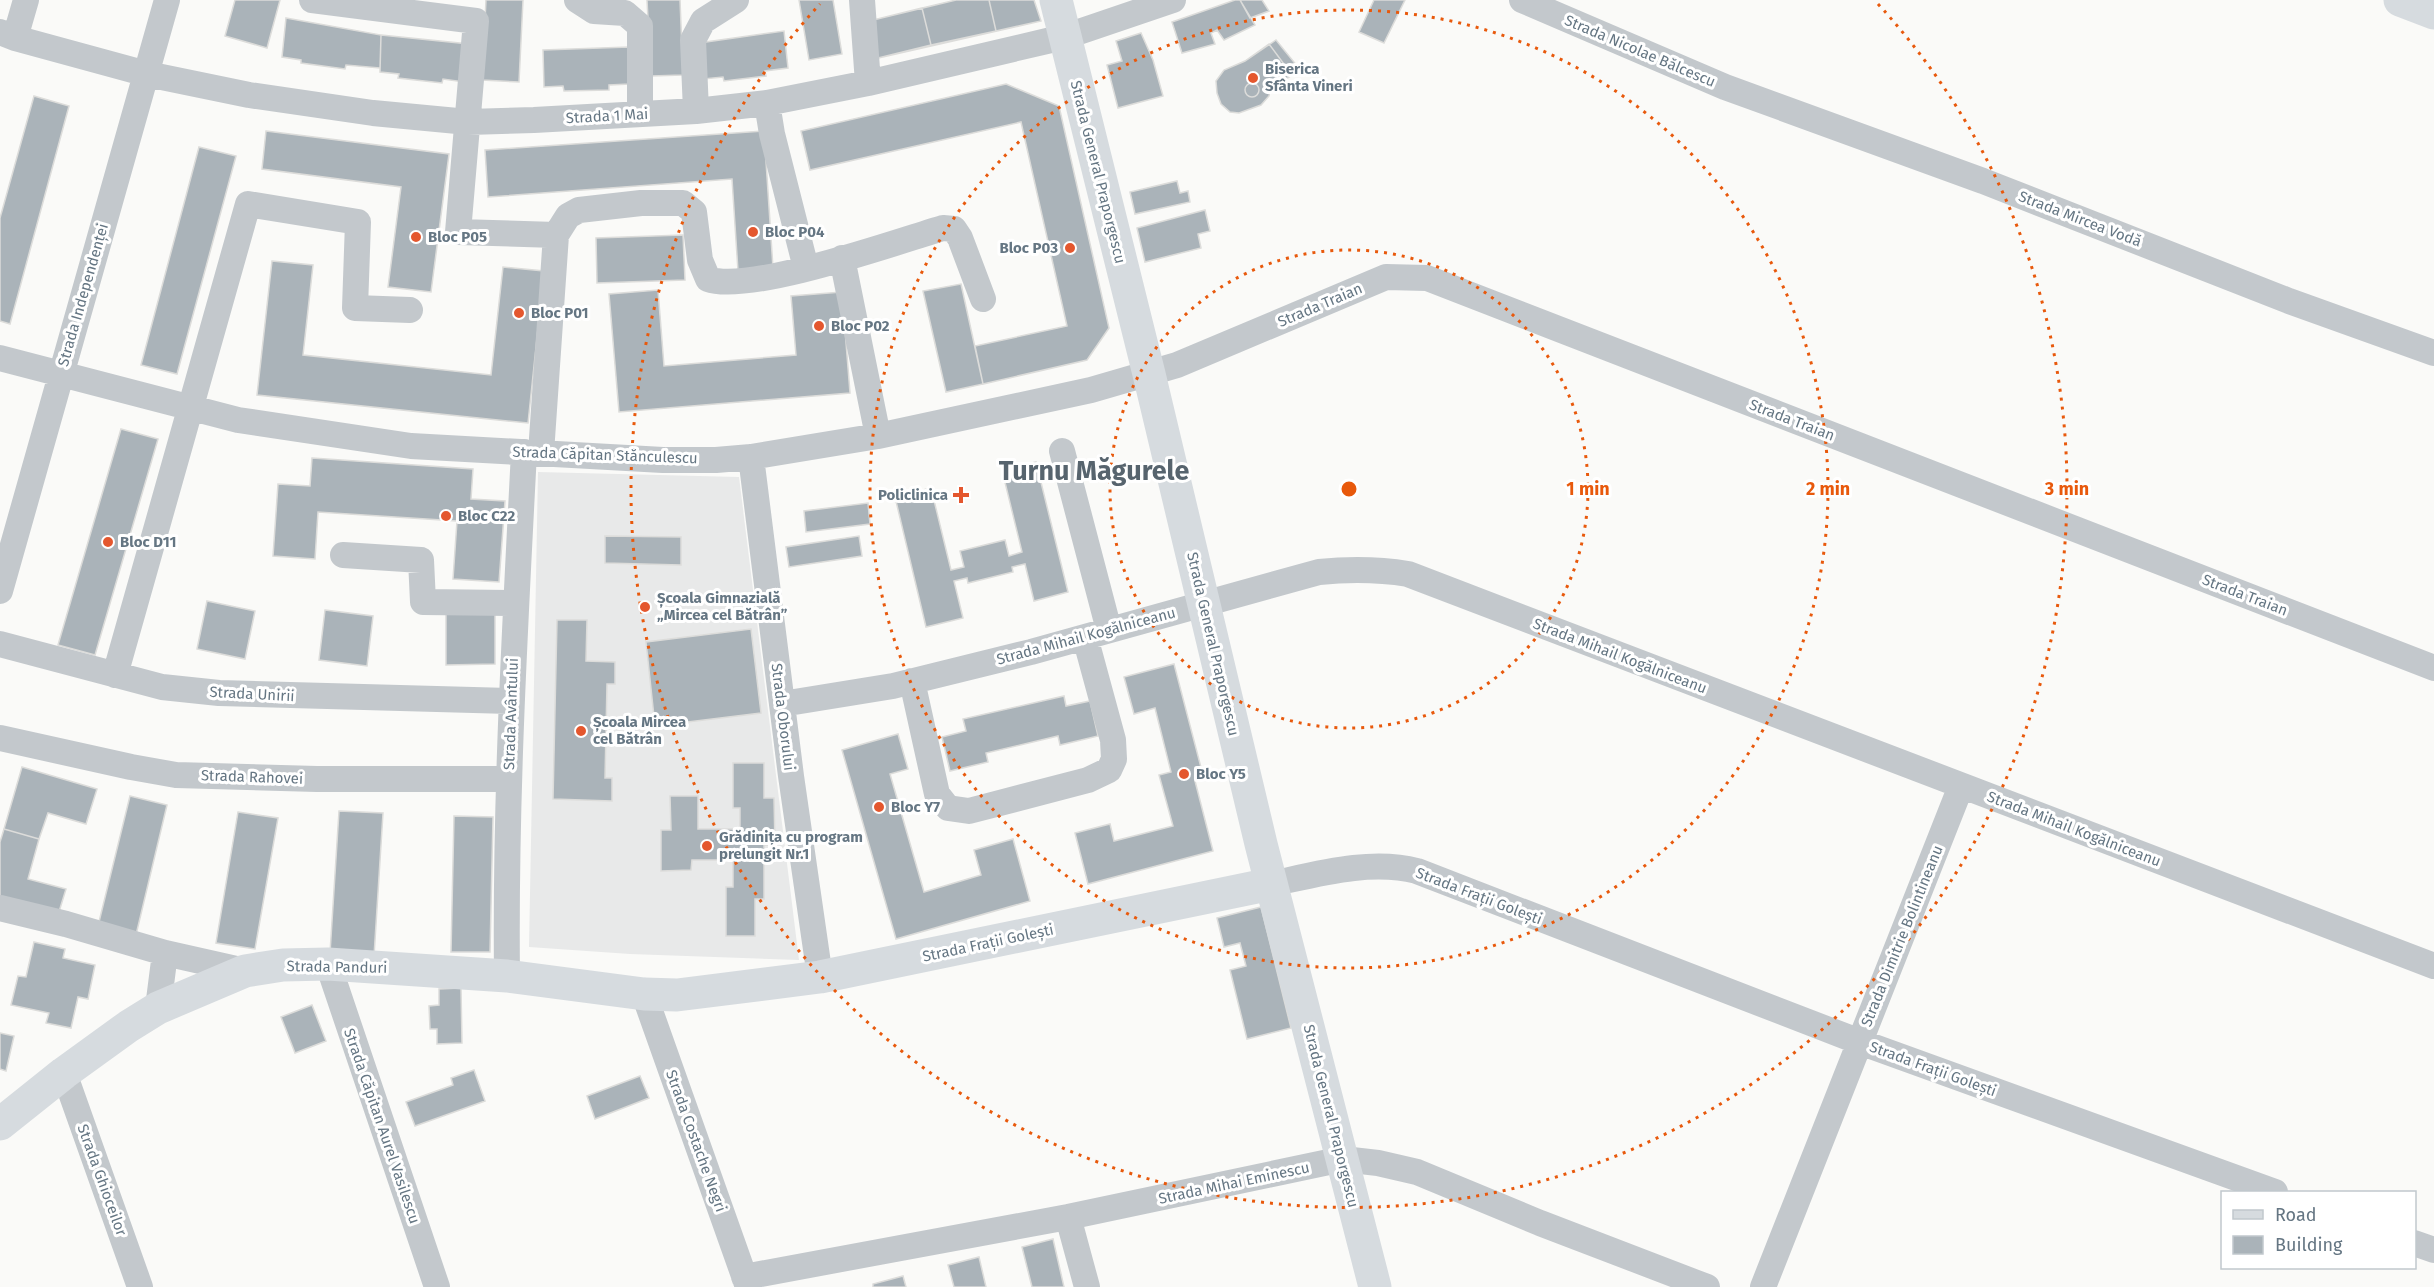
<svg xmlns="http://www.w3.org/2000/svg" width="2434" height="1287" viewBox="0 0 2434 1287" font-family="'Fira Sans',sans-serif">
<rect width="100%" height="100%" fill="#fafaf8"/>
<path fill="#e8e9e9" d="M538,472l201,5 60,483 -169,-6 -101,-7z"/>
<path fill="#aab3b9" stroke="#dcdcda" stroke-width="1.5" d="M235,0h45l-13,48 -42,-12z
M486,0h37l-4,82 -37,-2z
M647,0h33l3,75 -32,1z
M799,0h34l9,54 -33,6z
M956,0h78l7,21 -163,37 -9,-37z
M956,0h33l7,31 -65,14 -9,-37z
M989,0h45l7,21 -45,10z
M1235,0h5l15,25 -31,15 -7,-10 -6,3 4,11 -33,9 -10,-31z
M1240,0h22l7,11 -19,7z
M1374,0h31l-21,43 -25,-11z
M922,8l9,37 -53,13 -9,-37z
M286,18l95,17 -1,33 -34,-3 -1,4 -44,-6v-3l-19,-3z
M784,31l4,37 -23,3 1,5 -42,5 -1,-4 -20,2 -4,-36z
M1141,33l12,27 10,36 -45,12 -11,-43 15,-4 -6,-20z
M381,35l88,9 -5,38 -21,-3 -1,4 -44,-5 1,-4 -19,-2z
M1276,40l22,27 -7,5 1,3 -22,15 -1,6 -8,9 -22,8 -9,-1 -9,-8 -4,-11 -1,-12 8,-11 21,-9z
M1269,44l23,31 -22,15 -1,6 -8,9 -22,8 -9,-1 -9,-8 -4,-11 -1,-12 8,-11 21,-9z
M629,47l1,37 -21,1v5l-45,1 -1,-5 -19,1 -1,-37z
M1245 90a7 7 0 1 1 14 0a7 7 0 1 1-14 0Z
M1006,84l53,22 50,222 -22,32 -104,24 -8,-38 92,-20 -46,-204 -211,48 -9,-39z
M34,96l35,10 -59,218 -10,-3v-103z
M266,131l183,23 -18,138 -43,-5 13,-100 -139,-18z
M764,131l9,137 -35,3 -6,-92 -244,18 -3,-47z
M199,147l37,9 -59,218 -36,-9z
M1177,181l3,12 8,-2 2,11 -55,12 -5,-22z
M1205,210l5,21 -12,3 3,14 -56,14 -8,-34z
M683,235l2,45 -88,3 -1,-45z
M272,261l41,4 -10,90 188,20 12,-108 41,4 -16,152 -271,-28z
M961,284l22,100 -37,8 -23,-101z
M658,290l6,76 132,-11 -5,-59 51,-4 8,101 -231,19 -10,-118z
M121,429l37,10 -63,216 -37,-10z
M312,458l161,11 -2,30 34,2 -6,81 -46,-3 4,-58 -139,-9 -3,47 -42,-3 5,-72 32,2z
M1036,462l32,130 -34,9 -9,-37 -13,3 1,5 -45,11 -1,-5 -13,3 9,37 -37,9 -31,-130 36,-9 20,82 13,-3 -4,-16 45,-11 4,16 13,-4 -20,-82z
M868,503l2,21 -64,8 -2,-21z
M605,536l76,1v28l-76,-2z
M859,536l3,20 -73,11 -3,-20z
M207,601l48,10 -10,48 -48,-10z
M325,610l48,6 -6,50 -48,-6z
M495,613v51l-49,1v-51z
M557,620h30l-1,41 29,1v22h-8l-2,94h7v23l-59,-2z
M751,629l10,84 -106,13 -9,-84z
M1174,664l30,115 -9,2 18,70 -125,33 -13,-51 35,-9 4,17 59,-15 -14,-51 12,-3 -16,-64 -21,6 -10,-37z
M1064,696l2,10 24,-5 8,35 -38,9 -2,-9 -72,17 2,9 -38,9 -8,-34 24,-6 -3,-12z
M898,734l10,35 -18,5 34,118 57,-17 -7,-25 39,-11 17,62 -134,38 -54,-189z
M733,763h31v35h10l1,47h-11v54h-9v37h-29v-49h7v-27h-41l-1,10 -30,1v-41h10l-1,-34h28v33h42v-21h-7z
M22,767l75,22 -11,35 -38,-11 -9,26 -35,-10z
M130,796l37,9 -32,134 -38,-9z
M339,811l44,2 -9,143 -44,-3z
M238,812l40,6 -23,131 -39,-6z
M454,816l39,1 -3,135h-39z
M4,829l35,10 -11,40 38,10 -8,26 -58,-16v-57z
M1261,907l30,121 -44,11 -17,-69 16,-4 -6,-23 -16,4 -7,-29z
M34,942l31,7 -2,9 32,7 -7,34 -10,-2 -7,31 -25,-5 3,-10 -38,-8 7,-29 8,1z
M461,988l1,55 -25,1v-15h-7l-1,-23 10,-1v-16z
M312,1005l14,36 -31,12 -14,-36z
M0,1033l14,3 -8,35 -6,-2z
M474,1070l11,31 -70,25 -9,-24 47,-17 -2,-7z
M640,1076l9,22 -54,21 -8,-23z
M1053,1239l11,48h-32l-10,-40z
M979,1257l7,30h-32l-6,-22z
M903,1276l3,11h-33v-3z"/>
<g fill="none" stroke-linecap="round" stroke-linejoin="round">
<path stroke="#c3c8cc" stroke-width="26" d="M312,0l164,21 -18,211 98,3 -15,218
M577,0l17,11 31,2 15,13v88
M862,0l6,83
M1522,0l203,87 258,94 306,120 145,52
M0,32l15,6 132,36 102,21 124,18 95,9 66,-2 162,-9 71,-8 101,-20 196,-46 109,-37
M15,38l11,-38
M767,103l5,31 34,134
M696,111l-3,-71 10,-19 33,-21
M556,235l12,-19 11,-6 62,-7h42l11,9 6,48 8,19c41,15 188,-37 235,-51l11,1 6,9 23,61
M842,258l36,178
M0,358l238,62 173,26 252,14h53l35,-3 127,-21 213,-46 86,-25 209,-88 41,1 1007,390
M1062,451l47,179
M751,457l40,319 29,201
M343,555l78,5 2,42 93,1
M0,591l167,-591
M0,644l162,43 57,6 291,8
M115,675l133,-471 110,18 -3,86 55,2
M912,681l25,113 11,14 21,3 119,-31 21,-10 5,-11 -1,-19 -28,-103
M782,704l111,-18 138,-34 288,-80c31,-3 58,-3 89,2l1026,392
M0,738l131,29 45,8 141,4h192
M1271,884c47,-10 99,-25 146,-13l443,171 415,150
M0,908l66,16 99,29 80,18
M328,964l109,323
M507,976c-2,-175 8,-349 17,-524
M644,994l104,293
M158,1008l7,-55
M64,1073l76,214
M1068,1217l19,70
M2414,1243l20,7
M744,1277l324,-60 275,-58 35,4 39,9 123,51 167,64
M1763,1287l198,-501"/>
<path stroke="#d6dbdf" stroke-width="33" d="M1056,0l93,374 112,470 114,443
M2400,0l34,13
M0,1124l64,-51 65,-47 29,-18 87,-37 38,-6 45,-1 179,12 137,18 33,1 143,-18 451,-93"/>
</g>
<g fill="none" stroke="#e8590c" stroke-width="3" stroke-dasharray="3 6">
<circle cx="1349" cy="489" r="239"/>
<circle cx="1349" cy="489" r="479"/>
<path d="M1878 4A718 718 0 1 1 820 4"/>
</g>
<g fill="#e4572e" stroke="#fff" stroke-width="2">
<circle cx="1253" cy="78" r="6"/>
<circle cx="753" cy="232" r="6"/>
<circle cx="416" cy="237" r="6"/>
<circle cx="1070" cy="248" r="6"/>
<circle cx="519" cy="313" r="6"/>
<circle cx="819" cy="326" r="6"/>
<path d="M958 486h6v6h6v6h-6v6h-6v-6h-6v-6h6z"/>
<circle cx="446" cy="516" r="6"/>
<circle cx="108" cy="542" r="6"/>
<circle cx="645" cy="607" r="6"/>
<circle cx="581" cy="731" r="6"/>
<circle cx="1184" cy="774" r="6"/>
<circle cx="879" cy="807" r="6"/>
<circle cx="707" cy="846" r="6"/>
</g>
<g text-anchor="middle" dominant-baseline="central" stroke-width="6" stroke-linejoin="round" paint-order="stroke">
<g font-size="15" fill="#657683" stroke="#fff">
<text transform="translate(1640 51) rotate(23)">Strada Nicolae Bălcescu</text>
<text transform="translate(607 116) rotate(-3)">Strada 1 Mai</text>
<text transform="translate(1098 172) rotate(76)">Strada General Praporgescu</text>
<text transform="translate(2080 219) rotate(21)">Strada Mircea Vodă</text>
<text transform="translate(83 295) rotate(-74)">Strada Independenței</text>
<text transform="translate(1320 305) rotate(-23)">Strada Traian</text>
<text transform="translate(1792 420) rotate(21)">Strada Traian</text>
<text transform="translate(605 455) rotate(2)">Strada Căpitan Stănculescu</text>
<text transform="translate(2245 595) rotate(21)">Strada Traian</text>
<text transform="translate(1086 636) rotate(-15)">Strada Mihail Kogălniceanu</text>
<text transform="translate(1213 644) rotate(77)">Strada General Praporgescu</text>
<text transform="translate(1620 656) rotate(21)">Strada Mihail Kogălniceanu</text>
<text transform="translate(252 694) rotate(3)">Strada Unirii</text>
<text transform="translate(511 714) rotate(-88)">Strada Avântului</text>
<text transform="translate(783 717) rotate(83)">Strada Oborului</text>
<text transform="translate(252 777) rotate(2)">Strada Rahovei</text>
<text transform="translate(2074 829) rotate(21)">Strada Mihail Kogălniceanu</text>
<text transform="translate(1479 896) rotate(21)">Strada Frații Golești</text>
<text transform="translate(1902 936) rotate(-68)">Strada Dimitrie Bolintineanu</text>
<text transform="translate(988 943) rotate(-12)">Strada Frații Golești</text>
<text transform="translate(337 967) rotate(1)">Strada Panduri</text>
<text transform="translate(1933 1069) rotate(20)">Strada Frații Golești</text>
<text transform="translate(1331 1116) rotate(76)">Strada General Praporgescu</text>
<text transform="translate(382 1126) rotate(71)">Strada Căpitan Aurel Vasilescu</text>
<text transform="translate(696 1141) rotate(70)">Strada Costache Negri</text>
<text transform="translate(102 1180) rotate(70)">Strada Ghioceilor</text>
<text transform="translate(1234 1183) rotate(-12)">Strada Mihai Eminescu</text>
</g>
<g font-size="15" font-weight="bold" fill="#657683" stroke="#fff" text-anchor="start">
<text x="1265" y="69">Biserica<tspan x="1265" dy="17">Sfânta Vineri</tspan></text>
<text x="765" y="232">Bloc P04</text>
<text x="428" y="237">Bloc P05</text>
<text x="1058" y="248" text-anchor="end">Bloc P03</text>
<text x="531" y="313">Bloc P01</text>
<text x="831" y="326">Bloc P02</text>
<text x="948" y="495" text-anchor="end">Policlinica</text>
<text x="458" y="516">Bloc C22</text>
<text x="120" y="542">Bloc D11</text>
<text x="657" y="598">Școala Gimnazială<tspan x="657" dy="17">„Mircea cel Bătrân”</tspan></text>
<text x="593" y="722">Școala Mircea<tspan x="593" dy="17">cel Bătrân</tspan></text>
<text x="1196" y="774">Bloc Y5</text>
<text x="891" y="807">Bloc Y7</text>
<text x="719" y="837">Grădinița cu program<tspan x="719" dy="17">prelungit Nr.1</tspan></text>
</g>
<g font-size="27" font-weight="bold" fill="#57646e" stroke="#fff">
<text x="1094" y="471">Turnu Măgurele</text>
</g>
</g>
<circle cx="1349" cy="489" r="9" fill="#e8590c" stroke="#fff" stroke-width="3"/>
<g font-size="18" text-anchor="middle" font-weight="bold" fill="#e8590c" stroke="#fff" stroke-width="6" stroke-linejoin="round" paint-order="stroke">
<text x="1588" y="495">1 min</text>
<text x="1828" y="495">2 min</text>
<text x="2067" y="495">3 min</text>
</g>
<rect x="2221" y="1191" width="195" height="78" fill="#ffffff" stroke="#c1c8cd" stroke-width="1.5"/>
<rect x="2233" y="1210" width="30" height="9" fill="#d6dbdf" stroke="#c1c8cd" stroke-width="1.5"/>
<text x="2275" y="1221" font-size="18" fill="#657683">Road</text>
<rect x="2233" y="1236" width="30" height="18" fill="#aab3b9" stroke="#c1c8cd" stroke-width="1.5"/>
<text x="2275" y="1251" font-size="18" fill="#657683">Building</text>
</svg>
